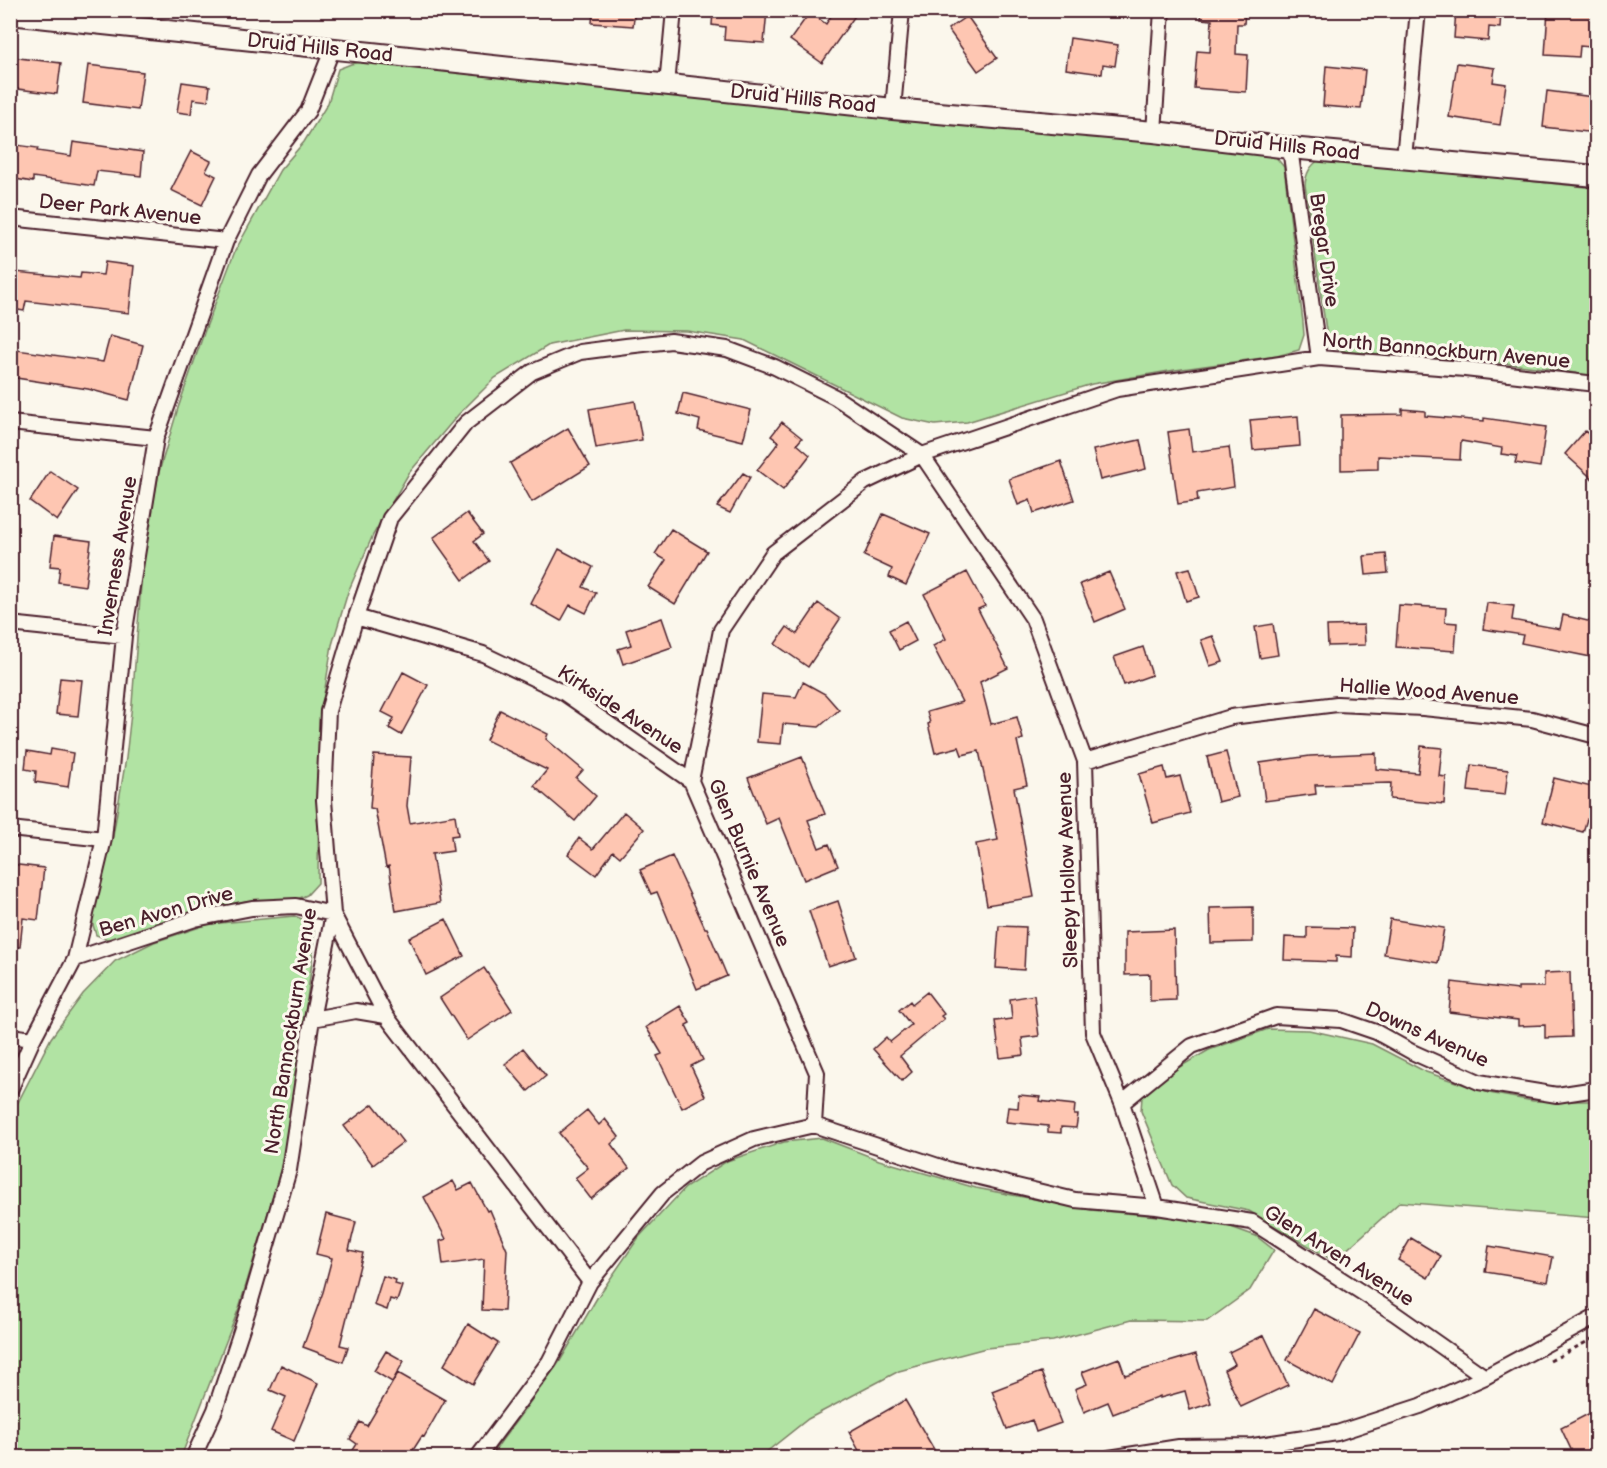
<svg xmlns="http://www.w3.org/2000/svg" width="1607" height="1468" viewBox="0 0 1607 1468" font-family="'Balsamiq Sans',sans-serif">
<rect width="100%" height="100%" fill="#fbf7ec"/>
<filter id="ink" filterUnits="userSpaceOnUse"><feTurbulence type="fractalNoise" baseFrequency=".0167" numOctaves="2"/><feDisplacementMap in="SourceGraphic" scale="12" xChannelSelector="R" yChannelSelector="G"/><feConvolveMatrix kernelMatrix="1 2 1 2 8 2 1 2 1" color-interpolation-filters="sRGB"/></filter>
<g filter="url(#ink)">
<path fill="#b1e3a3" stroke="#7e8167" stroke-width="1.5" d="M365,61l894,92 16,3 9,11 19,155 1,13 -5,15 -22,6 -102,14 -83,14 -125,38 -32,3 -33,-7 -158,-78 -57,-9 -63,-1 -75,15 -54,33 -37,37 -49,58 -36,62 -25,57 -16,53 -10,62 -3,55 -1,121 -11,12 -12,5 -49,1 -63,13 -73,26 -14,-5 -3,-10 -1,-10 21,-79 13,-78 6,-54 11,-146 16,-86 19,-64 27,-78 30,-79 45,-81 24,-28 24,-39 10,-34 13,-5z
M1320,159l276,29v189c-81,-16 -164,-20 -247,-25l-11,-3 -11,-12 -22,-152c1,-12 5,-19 15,-26z
M294,916l14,5 6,10 -2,31 -23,171 -12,50 -38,125 -58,149h-170l-1,-339 41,-80 32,-44 32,-33 39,-19 55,-18z
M1268,1029l41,1 63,14 54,28 63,21 44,8h63v117l-196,-16 -66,59 -85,-50 -63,-13 -14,-13 -31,-74 1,-15 34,-27 33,-19z
M822,1138l57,22 97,28 115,22 112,10 25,6 28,10 18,14 -24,40 -43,31 -76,-1 -78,21 -67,7 -87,23 -91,48 -48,38 -271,1 71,-97 37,-63 42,-61 46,-49 42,-27 57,-19z"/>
<path fill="#fec6b2" stroke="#4a1f2b" stroke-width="1.5" d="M593,10h42l-2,16 -41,-3z
M740,10h27l-3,33 -40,-3 1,-13 -13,-2 1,-13 27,2z
M835,10h24l-37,53 -32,-23 20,-28 16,12z
M1202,10h43l-1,14h-7l-1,30 12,1 -2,37 -52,-4 3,-37 13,1 2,-32 -11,-1z
M1456,10h45l-1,18 -11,-1 -1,14 -34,-3z
M1548,10h48v14h-3l-2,23 -11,-1 -1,11 -34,-2z
M967,16l30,42 -19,13 -30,-42z
M1070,38l48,7 -3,21 -12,-2 -1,10 -36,-5z
M10,57l51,6 -4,31 -47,-6z
M1457,63l38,5 -2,14 13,2 -6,41 -51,-8z
M88,65l55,7 -5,38 -55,-7z
M1326,66l39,4 -4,39 -38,-3z
M182,82l28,4 -2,15 -15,-2 -2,15 -14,-2z
M1547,91l46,6 -1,11 4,1v24l-53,-6z
M73,142l70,10 -2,24 -44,-5 -3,15 -61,-9v5l-23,-4v-34l28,4 -1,3 34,5z
M191,151l20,10 -5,10 10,5 -14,29 -31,-15z
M105,262l29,4 -5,47 -103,-12 -2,10 -12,-2 3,-37 65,6 1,-5 22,2z
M110,336l33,9 -14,55 -41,-11 -78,-12v-28l93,13z
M683,393l68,17 -8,31 -45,-11 2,-10 -22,-6z
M635,401l7,39 -46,8 -7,-39z
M1402,409l23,2v5l59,5v-3l62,9 -6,40 -25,-4 2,-7 -16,-2 1,-6 -41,-7 -1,19 -82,-4v13l-37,1v-55l61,-1z
M1298,416l2,30 -47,4 -3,-30z
M782,422l20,16 -5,6 13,11 -27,35 -26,-20 22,-28 -8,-6z
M568,428l22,38 -58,36 -22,-39z
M1189,429l3,23 37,-5 5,40 -37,6 1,8 -20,3 -10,-72z
M1585,431l11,10v41l-31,-28z
M1140,440l6,29 -46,11 -7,-30z
M1061,461l13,39 -40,13 -4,-13 -12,5 -9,-26z
M50,471l28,19 -21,31 -27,-20z
M743,473l7,4 -20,36 -13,-6z
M467,513l16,21 -9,7 15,20 -26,19 -30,-42z
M883,514l47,20 -24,51 -17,-8 3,-8 -28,-13z
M671,529l36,22 -32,53 -27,-17 18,-27 -11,-6z
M54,536l37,5 -6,45 -27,-4 2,-15 -10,-1z
M559,549l34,18 -10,20 13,6 -10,20 -16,-8 -9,16 -30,-17z
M1386,554l2,19 -22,2 -2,-19z
M1190,568l9,29 -13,4 -9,-30z
M967,572l18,34 -7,3 30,59 -28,14 11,42 26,-7 6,22 -6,2 10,44 -13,3 20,109 -47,8 -11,-61 22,-4 -19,-89 -17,4 -3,-8 -24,6 -7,-29 2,-1 -3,-11 35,-10 -29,-56 13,-7 -22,-45z
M1109,572l16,37 -30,13 -15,-38z
M818,603l22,16 -32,48 -33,-23 12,-17 10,7z
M1487,603l27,3 -2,14 48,9 3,-14 33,8v35l-75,-15 2,-8 -40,-6z
M1399,605l47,3 -1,14 12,1 -2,28 -59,-4z
M662,618l10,29 -49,17 -5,-15 13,-4 -5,-15z
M906,621l10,20 -17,9 -10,-20z
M1273,624l5,31 -18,3 -5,-31z
M1364,625l1,20 -37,1 -1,-20z
M1213,636l10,26 -13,4 -9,-26z
M1143,647l9,28 -28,10 -10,-28z
M403,672l25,13 -27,50 -12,-7 5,-10 -12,-6z
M60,678l22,2 -4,36 -22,-2z
M803,682l22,12 14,16 -20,17 -36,-3 -2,20 -24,-2 5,-48 34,3z
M500,710l48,24 -2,5 37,31 -7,8 20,18 -21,25 -41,-35 13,-16 -61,-30z
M1421,746l21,2 -3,28 7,1 -2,27 -54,-5 1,-16 -76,2 1,9 -51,7 -5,-38 50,-7 66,-3v16l42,4z
M51,749l22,4 -5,34 -33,-5 1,-11 -11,-2 2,-18 23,4z
M1226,752l12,45 -20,5 -11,-45z
M374,755l37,2 -4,49 3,17 45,-8 3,20 -7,1 2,15 -21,3 8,49 -44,8 -7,-45 -3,1 -11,-58 -5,-1z
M802,757l23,57 -17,6 11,28 10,-4 9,22 -34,14 -25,-62 -13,6 -18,-46z
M1471,765l37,5 -3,25 -37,-4z
M1164,767l3,12 13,-3 10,37 -37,10 -14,-49z
M1554,778l42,10v34l-9,-3 -4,13 -40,-10z
M624,812l20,17 -24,28 -7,-6 -17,24 -28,-21 11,-16 14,11z
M672,856l33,72h2l20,48 -30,13 -40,-97 -6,2 -11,-24z
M10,864l34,4 -6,52 -15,-2 -3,29h-10v-38l3,-22 -3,-1z
M838,901l18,56 -28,9 -19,-55z
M1253,907v35l-42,1 -1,-35z
M446,919l18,37 -38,19 -17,-37z
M1390,919l54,9 -6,35 -54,-9z
M999,926l27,1 -2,43 -28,-2z
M1307,927l46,1 -1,29 -16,-1v6l-52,-2 1,-23 22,1z
M1174,930l2,70 -26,1v-27l-25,1v-43z
M484,968l28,42 -45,30 -27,-42z
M1570,972l2,65 -27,1v-13l-27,1v-6l-69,-8 3,-30 66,8v-3h26v-14z
M927,992l17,22 -3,2 3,3 -44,37 12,16 -10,9 -29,-32 13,-12 4,5 21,-17 -12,-15 11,-9 2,3z
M1034,995l5,41 -17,2 2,17 -24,3 -5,-37 17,-2 -2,-20z
M680,1006l10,17 -4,2 17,35 -12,6 14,30 -23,12 -25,-52 5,-2 -16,-27z
M523,1048l23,28 -18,15 -23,-27z
M1019,1095l21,2 -1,4 36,4 -1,10h4l-2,13 -15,-1v6l-13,-1v-6l-42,-4 2,-15 10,1z
M373,1104l30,38 -30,23 -29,-39z
M587,1110l12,15 6,-6 14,18 -8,7 18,24 -38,31 -16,-21 13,-10 -29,-35z
M453,1181l5,9 14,-7 15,28 3,-1 17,40 -3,61 -22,-1 2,-51 -41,6 -3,-24 6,-2 -22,-42z
M326,1214l30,8 -7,28 14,3 -23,92 8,2 -5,15 -40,-15 20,-55 9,-34 -16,-4z
M1411,1238l30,18 -13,22 -30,-18z
M1489,1246l64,11 -5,25 -63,-10z
M383,1276l13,4 -1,4 7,2 -5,15 -7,-2 -3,11 -13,-5z
M1314,1309l46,24 -27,52 -46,-25z
M468,1324l30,19 -25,41 -29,-19z
M1264,1335l24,50 -47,22 -17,-37 11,-6 -6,-12z
M386,1351l18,10 -12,21 -18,-11z
M1196,1354l15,49 -21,7 -5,-19 -25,7v-2l-47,18 -5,-12 -24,10 -9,-23 12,-5 -5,-12 37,-14 6,17z
M281,1365l37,18 -24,58 -23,-10 15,-34 -16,-7z
M1041,1372l20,51 -25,9 -4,-12 -25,9 -15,-38z
M398,1373l47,27 -21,37 -2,-1 -14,22h-60l9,-14 -7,-5 10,-17 7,4z
M905,1400l34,58h-76l-14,-26z
M1596,1410v48h-21l-14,-30z"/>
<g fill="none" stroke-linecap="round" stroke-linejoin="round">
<defs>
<path id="street" d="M667,85l7,-75
M893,109l9,-99
M1154,132l8,-122
M1290,148l29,210
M1404,158l14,-148
M10,218l216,23
M10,423l146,15
M356,617l127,37 81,39 127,88
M10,624l114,12
M1085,761l146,-44 106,-13 86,4 109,11 64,17
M10,829l94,10
M75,959l120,-40 57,-11 44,-2 37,8 53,102 204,266
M312,1019l44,-8 30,5
M10,1036l23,3
M10,1090l23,-51 42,-80 29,-120 20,-203 32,-198 70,-197 33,-66 49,-64 24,-61
M1122,1103l70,-57 84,-30 65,4 35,12 36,20 67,30 78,13 39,-6
M814,1125l3,-52 -126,-292 30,-151 52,-77 92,-71 57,-27 111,164 52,142 8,272 29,70 35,104
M193,1458l22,-48 34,-103 40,-137 23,-151 21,-105 -9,-114 4,-89 28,-94 34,-99 76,-95 66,-51 48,-20 46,-6 45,-5 56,8 48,18 60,30 87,58 195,-66 202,-31 146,11 131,15
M477,1458l72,-96 41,-80 73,-89 38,-30 53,-24 60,-14 136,45 125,30 82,7 95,15 142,91 91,64
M1109,1458l70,-11 74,-1 84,-13 83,-27 65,-29 111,-60"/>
<path id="secondary" d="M10,14l883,95 261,23 136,16 306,28"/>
</defs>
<use href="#street" stroke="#4a1f2b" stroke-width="18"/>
<use href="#secondary" stroke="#4a1f2b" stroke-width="24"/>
<path stroke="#4a1f2b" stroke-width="3" stroke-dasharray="4.5 4.5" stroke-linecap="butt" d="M1550,1361l46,-24
M1300,1458l25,-6"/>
<use href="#street" stroke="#fbf7ec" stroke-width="14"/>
<use href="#secondary" stroke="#fbf7ec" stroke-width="20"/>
</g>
</g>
<g text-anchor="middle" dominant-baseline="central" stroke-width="6" stroke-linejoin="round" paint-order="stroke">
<g font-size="20" fill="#4a1f2b" stroke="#fbf7ec">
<text transform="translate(320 48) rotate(6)">Druid Hills Road</text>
<text transform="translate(803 99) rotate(6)">Druid Hills Road</text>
<text transform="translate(1287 146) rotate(6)">Druid Hills Road</text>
<text transform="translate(120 210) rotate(6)">Deer Park Avenue</text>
<text transform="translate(1324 250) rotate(82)">Bregar Drive</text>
<text transform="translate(1446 351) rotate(5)">North Bannockburn Avenue</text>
<text transform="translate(118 556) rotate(-81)">Inverness Avenue</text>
<text transform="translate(1429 692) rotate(4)">Hallie Wood Avenue</text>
<text transform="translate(620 710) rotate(33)">Kirkside Avenue</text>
<text transform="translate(749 863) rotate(67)">Glen Burnie Avenue</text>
<text transform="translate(1068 870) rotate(-92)">Sleepy Hollow Avenue</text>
<text transform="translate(166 912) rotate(-16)">Ben Avon Drive</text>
<text transform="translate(291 1031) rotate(-81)">North Bannockburn Avenue</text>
<text transform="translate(1427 1035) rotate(24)">Downs Avenue</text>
<text transform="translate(1339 1256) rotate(32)">Glen Arven Avenue</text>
</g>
</g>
<rect width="1607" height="1468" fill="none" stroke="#fbf7ec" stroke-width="36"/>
<rect x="18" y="18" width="1571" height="1432" fill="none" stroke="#4a1f2b" stroke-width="2" filter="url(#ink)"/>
</svg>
